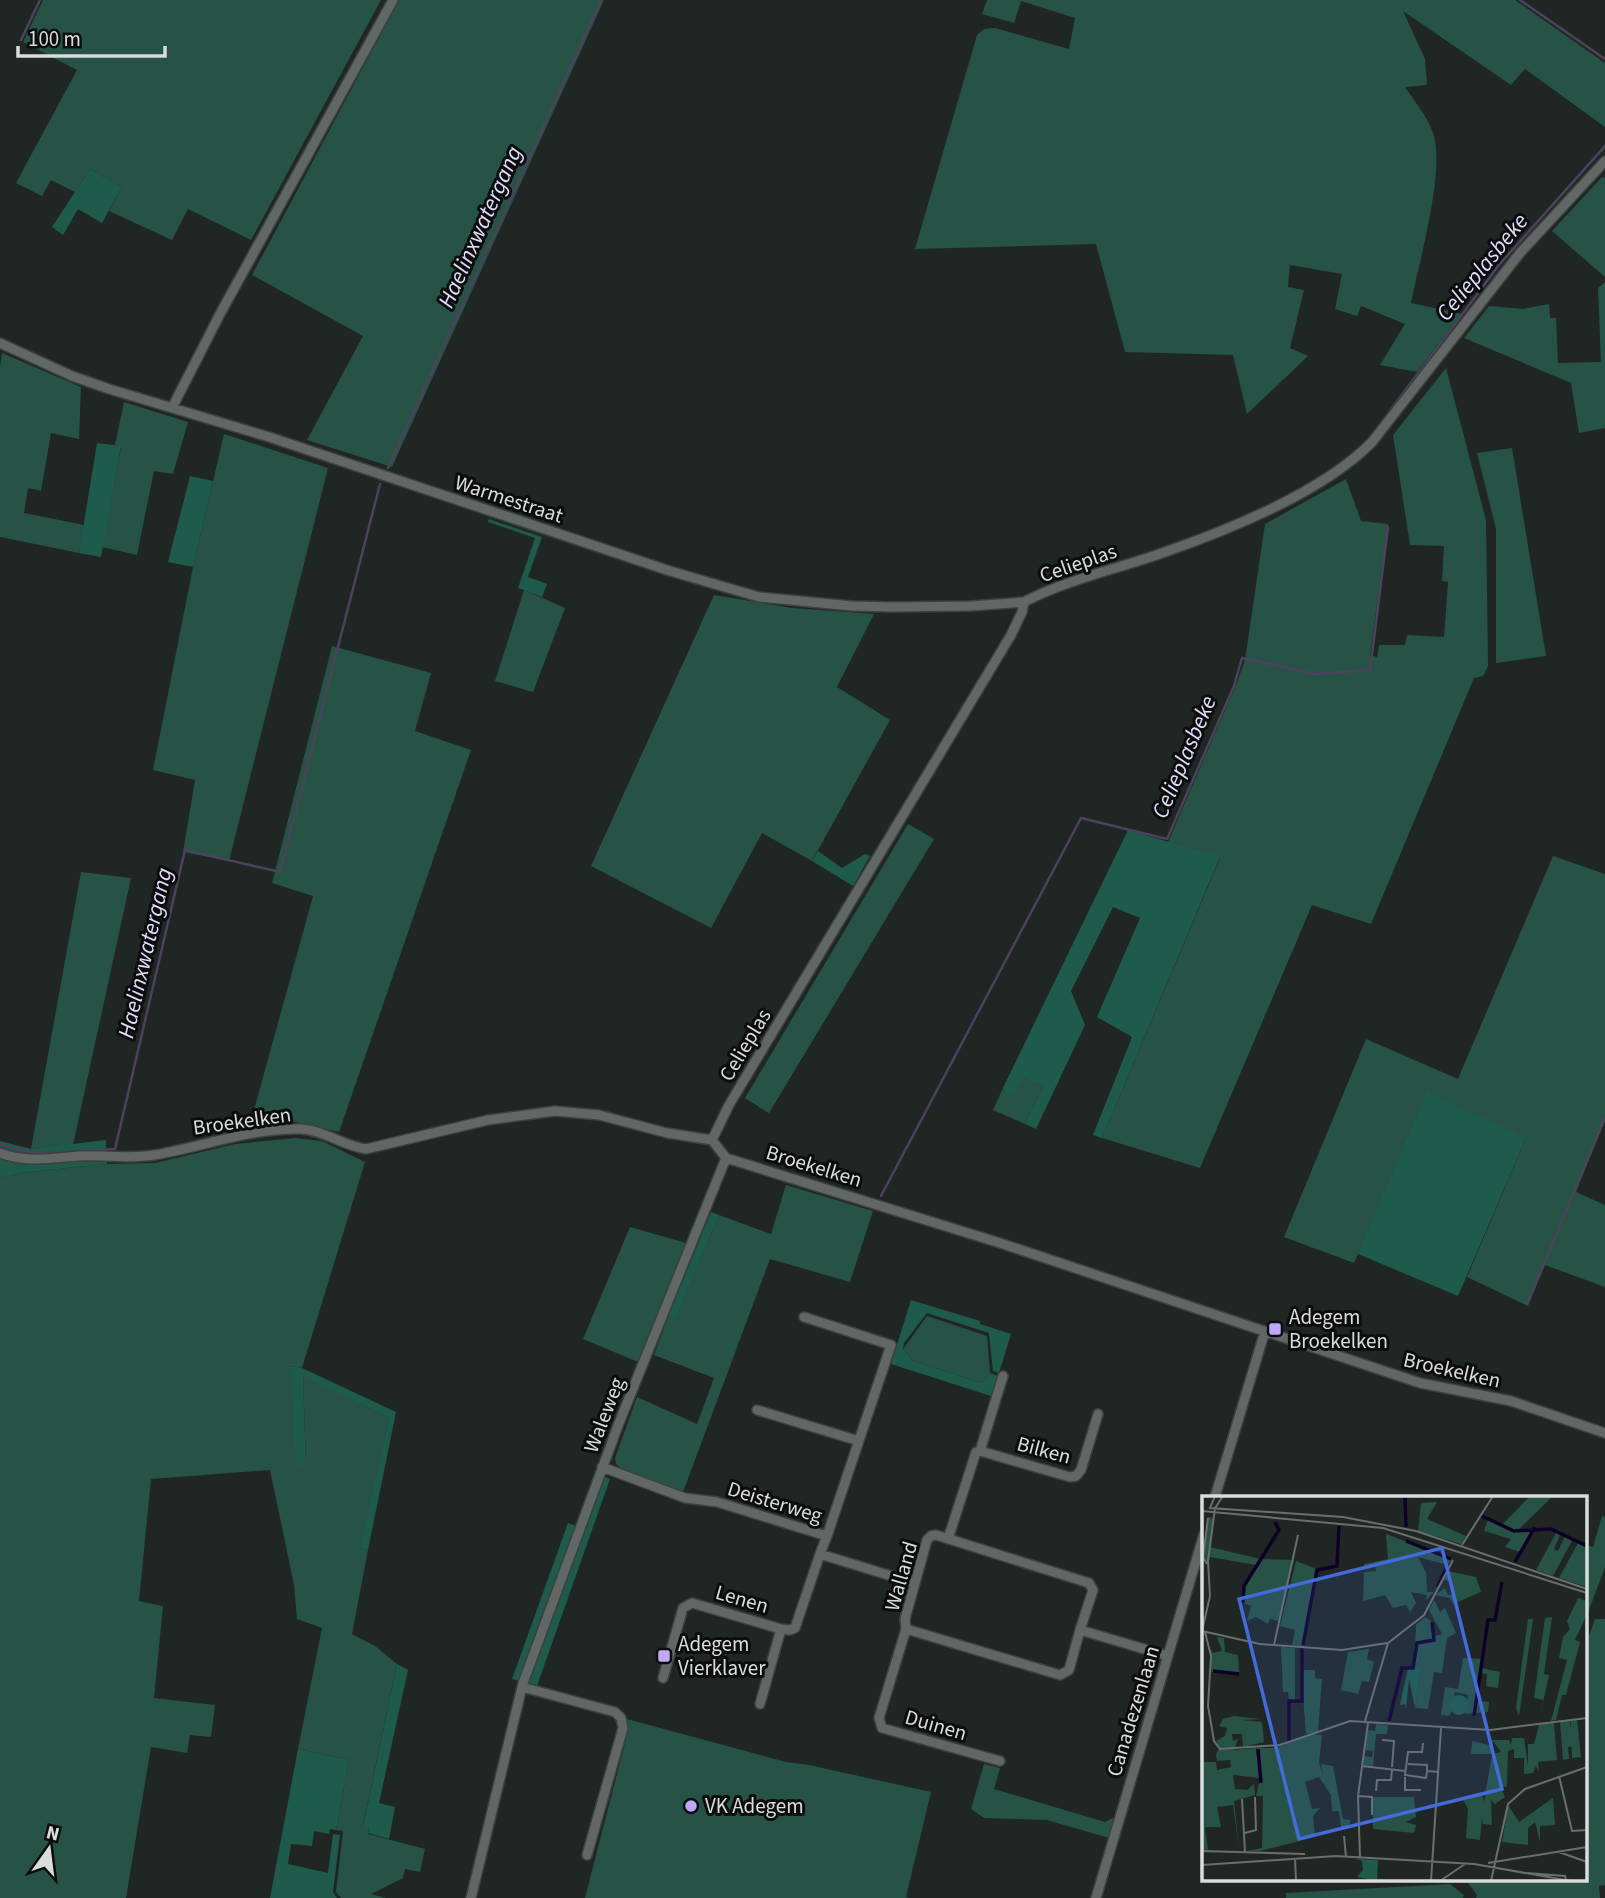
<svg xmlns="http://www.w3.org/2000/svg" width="1605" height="1898" viewBox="0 0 1605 1898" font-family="'Source Sans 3',sans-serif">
<rect width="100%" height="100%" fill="#202624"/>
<path fill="#265346" d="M43,0h338l-130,240 -63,-31 -16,31 -63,-29 13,-24 -32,-18 -15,23 -24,-12 -9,16 -26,-13 61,-113 -54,-28z
M399,0h205l-212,467 -85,-27 56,-104 -111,-61z
M987,0h528l90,63v64l-80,-58 -14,16 -108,-74 22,48 2,26 -22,2c9,14 23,30 28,46 13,36 -14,129 -22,170l50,11 -44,58 -37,-7 25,-41 -44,-18 -4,10 -22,-7 7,-35 -52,-9 -2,22 16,3 -14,58 18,8 -61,58 -14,-59 -108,-3 -29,-108 -181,5 62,-214 7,-6 11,-1 74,21 6,-31 -54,-17 -7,22 -32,-9z
M1602,177l3,1v99l-53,-46z
M1605,282v146l-26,5 -8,-50 -107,-45 25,-32 34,3 26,-5 1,14h6l2,45 43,-1 -3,-74z
M2,353l79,34 -2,52 -28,-6 -10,58 -13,-3 -4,25 60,12 -5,28 -79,-16v-170z
M1446,368l40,152 2,146 -5,10 -9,2 -103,246 -59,-19 -112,263 -98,-30 118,-280 -52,-16 68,-157 9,-25 20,-136 81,-45 15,42 27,3 -18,131 7,2 2,-12h26l2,-10 37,2 4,-55 -6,-1 2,-35 -34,-1 -17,-110z
M124,402l64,20 -15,52 -19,-3 -17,84 -35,-8 19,-100 -6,-2z
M224,434l104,34 -99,393 -46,-9 12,-72 -42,-10 40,-203z
M1512,448l34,208 -50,7v-134l-19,-76z
M524,590l41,18 -32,84 -38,-11z
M714,595l78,13 82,6 -37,73 53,33 -78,141 -50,-28 -51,95 -120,-62z
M332,646l99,27 -16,58 56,19 -132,382 -44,-10 -46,6 64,-232 -41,-13z
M908,824l26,15 -165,274 -24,-15z
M1553,856l52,18v246l-29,72 29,13v82l-60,-22 -17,41 -61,-29 59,-139 -168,116 -4,9 -70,-26 82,-198 92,40z
M81,872l50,6 -58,267 -42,4z
M1024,1076l19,11 -18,37 -32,-14 9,-20 12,5z
M295,1138l27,3 43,21 -63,206 -10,-2 14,100 -3,-91 86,43 -28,130 7,2 -16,84 23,12 22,18 -34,162 6,2 -1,6 57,15 -5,23 -15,-3 -2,9 -32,16 15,4h-45l-5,-6 7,-61 -7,-1 13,-70 -51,-11 24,-121 -25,-9 -3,-34 -24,-115 -119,9 -12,122 24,5 -9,92 61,7 -4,32 -21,-2 -3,18 -36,-6 -25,151h-126v-722l3,2 16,-5 88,-9 48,-1 80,-19z
M786,1185l87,26 -23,71 -80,-23 -87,233 -61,-23 -6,-5 -1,-6 22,-61 60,27 17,-46 -60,-23 14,-38 7,2 44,-104 52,19z
M630,1227l56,16 -48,119 -55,-23z
M927,1316l60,20 3,37 -8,10 -69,-22 -10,-12z
M1602,1516l3,1v50l-19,51v-73l7,2z
M1595,1619h10v266l-6,1 1,12h-124l1,-3 -12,-16h121v-235z
M627,1719l159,43 23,3 122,27 -25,105 3,1h-324l42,-163z
M984,1764l16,4 -6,21 111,33 10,-5 -6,21 -62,-18 -63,-2 -13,-9z
M1450,1884l14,11 -1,3h-177v-5z"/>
<path fill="#1e5b4b" d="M90,169l32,18 -20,36 -24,-14 -15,26 -11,-8z
M97,443l24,3 -20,111 -22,-4z
M190,476l23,5 -20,86 -25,-5z
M489,519l53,18 -14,40 19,7 -5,13 -24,-9 17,-50 -47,-16z
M1128,830l92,27 -118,281 -9,-3 39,-98 -35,-20 43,-99 -27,-11 -42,84 14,34 -49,104 -11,-5 18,-37 -19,-10 -10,19 -12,-6z
M818,851l24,17 23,-14 5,2 -17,30 -41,-25z
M1427,1092l99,46 -68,158 -100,-42z
M106,1140l1,24 -88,9 -16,5 -3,-2v-35l31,8z
M711,1212l8,3 -44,105 -7,-3z
M911,1300l69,21v3l31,10 -12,39 -6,-2 -4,-38 -62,-20 -23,30 -1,6 10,12 69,22 8,-10 8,3 -7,20 -100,-32z
M291,1366l11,2 94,44 -28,138 -8,-2 29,-130 -86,-42 3,90 -10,2z
M603,1476l7,3 -73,207 -25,-7 56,-156 15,5z
M397,1664l11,6 -29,133 16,4 -6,32 -21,-6 1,-5 -6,-1z
M298,1749l51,11 -13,70 -6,-1 -1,5 -15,-3 -2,15 -21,-2 -3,20 40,9 5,-39 7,1 -7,57 4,6h-67z"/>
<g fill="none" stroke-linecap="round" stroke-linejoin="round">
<path stroke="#4c425e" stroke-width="2.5" d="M1520,0l85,59
M21,40l19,-40
M1389,412l110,-147 106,-119
M388,468l213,-468
M0,1144l26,8 24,1 65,-4 70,-299 95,22 100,-388
M881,1196l200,-378 86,21 67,-153 8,-28 73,16 55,-4 18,-143
M1527,1304l78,-186"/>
<defs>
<path id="minor" d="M0,343l72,33 37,13 160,48 401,134 89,26 93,9 41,1 78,-1 53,-4
M172,408l48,-94 173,-314
M712,1140l17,-35 282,-470 11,-23 2,-10c44,-23 94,-33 141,-50 66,-23 158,-60 207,-110l148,-189 85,-92
M0,1153c25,10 53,5 79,3 25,-1 50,3 75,-1 48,-8 96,-27 147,-26 23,1 42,17 65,20l122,-29 67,-9 44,4 68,18 45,7 14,18 274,85 420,140 91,18 94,32
M804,1317l87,28 -64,191
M757,1410l102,31
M980,1451l23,-75
M602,1467l83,31 32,4 110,34 -7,18 94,29
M1215,1497l50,-166
M948,1539l28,-87 4,-1 90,26 6,-1 5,-6 17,-56
M906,1629l-27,89 3,10 118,33
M1080,1630l-11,40 -9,5 -154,-46 -1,-10 22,-79 4,-4 5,-1 153,48 4,7 -13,40 88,26
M663,1678l20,-70 9,-5 89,26 9,1 5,-2 25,-74
M522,1687l93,25 6,6 2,10 -36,127
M760,1704l21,-75
M471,1898l52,-215 96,-260 107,-265
M1096,1898l108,-364"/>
</defs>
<use href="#minor" stroke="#3c403e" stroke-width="12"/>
<use href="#minor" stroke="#606765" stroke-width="9"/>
</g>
<g fill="#bda9f5" stroke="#0c0e0d" stroke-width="2.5">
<rect x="1268" y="1322" width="14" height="14" rx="3.5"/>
<rect x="657" y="1649" width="14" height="14" rx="3.5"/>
<circle cx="691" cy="1806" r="7"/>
</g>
<g text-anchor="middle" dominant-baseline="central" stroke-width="6" stroke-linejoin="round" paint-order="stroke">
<g font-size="21" fill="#d9dddb" stroke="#0c0e0d">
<text transform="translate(509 499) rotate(18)">Warmestraat</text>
<text transform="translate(1078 563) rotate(-19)">Celieplas</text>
<text transform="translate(745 1045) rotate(-59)">Celieplas</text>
<text transform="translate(242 1121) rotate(-8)">Broekelken</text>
<text transform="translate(814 1166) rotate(17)">Broekelken</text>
<text transform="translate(1452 1370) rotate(13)">Broekelken</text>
<text transform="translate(604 1415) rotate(-69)">Waleweg</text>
<text transform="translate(1044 1450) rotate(15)">Bilken</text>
<text transform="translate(775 1502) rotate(17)">Deisterweg</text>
<text transform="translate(901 1576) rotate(-74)">Walland</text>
<text transform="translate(742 1599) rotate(16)">Lenen</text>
<text transform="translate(1133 1711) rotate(-73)">Canadezenlaan</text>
<text transform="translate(936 1725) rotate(16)">Duinen</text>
</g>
<g font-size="21" fill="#d9dddb" stroke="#0c0e0d" text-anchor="start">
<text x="1289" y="1317">Adegem<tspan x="1289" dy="24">Broekelken</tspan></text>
<text x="678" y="1644">Adegem<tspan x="678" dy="24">Vierklaver</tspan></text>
<text x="705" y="1806">VK Adegem</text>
</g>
<g font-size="23" font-style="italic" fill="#e4dcfe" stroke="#0c0e0d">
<text transform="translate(480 227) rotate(-66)">Haelinxwatergang</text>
<text transform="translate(1482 267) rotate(-51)">Celieplasbeke</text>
<text transform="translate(1184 757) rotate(-67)">Celieplasbeke</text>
<text transform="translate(145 953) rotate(-77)">Haelinxwatergang</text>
</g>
</g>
<g transform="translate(1202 1496)">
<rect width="385" height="385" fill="#202624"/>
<path d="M328,0h23l-35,34 17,-2 -15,24 -15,-5 6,-8 -27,-8 4,-11 15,4zM235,6l-10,17 39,17 -5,8 -43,-13 3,-28zM6,21l5,1 -3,29 50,12 34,1 -16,61 -8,-2 -2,5 -12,-7 -9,4 4,-15 -8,-3 2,-17 11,-21 -46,-8 -2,7 -4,-8zM355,35l4,2 -7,16 4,2 7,-15 7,5 -19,35 -17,-6zM184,38l66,25 -4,6 -30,-8 8,16 1,19h7l-9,9 2,-6 -16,-3 5,11 -6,9 -4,-7 -13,3 -8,-13 -22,6 1,-29 12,-1 -1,-4 -11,3v-6l24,-5zM376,47l9,3v41l-28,-9zM94,65l21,8 -14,77 -11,-1 3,-15 -15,-4zM246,75l28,6 5,15 -28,12 -3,-6 -15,-3 10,-7 3,7 5,-1 -2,-11 -8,-4zM376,102l9,3v13l-12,26 5,2 -14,53h-4l-6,25 -5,1 16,-61 -8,-2 4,-21 7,-8 -3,-8zM232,104l6,12 5,-4 11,25 -9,5 -5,35 -8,-1 -6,37 -13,-1 6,-39h-7l2,-44 9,-8 6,4 2,16 9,-3 -13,-24zM350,121l-8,57 5,1 -9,41 3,-16 -9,-2 11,-80zM326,123h5l-14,97 -3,-8zM15,141l7,1 1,14 13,3 1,19 -27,-2 -3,-25 4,6 9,-2zM79,151l14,1v53h-6l-1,-9h-5zM167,153l-2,10 7,3 -5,20 -7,-1 -4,13 -17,-4 7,-38zM261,162l19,1 -1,9 19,4 -2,16 -12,-2 1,-12 -6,-1 -5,27 13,2 -1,10 -23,2 3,-19 -13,-3 -5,24 -9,-1 4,-28 13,2zM99,174h14v8l7,1 -4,53 -12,2zM32,220l27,3 -19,1 20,2 2,20 -21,5 -1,-13h-10l1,7 5,-2 -4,11 22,-2 1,9v-9h20l35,-14 10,1 -3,28 4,12 -2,-11 12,2 10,53 8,1 -3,8h-7l-2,-17h-7l-1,-16 -12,-18 -14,5 7,27 8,-1 -7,8 2,21 -55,14h-13l15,-3 1,-52h-7l4,-18 -27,-3 2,14 12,1 7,-6 1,11 -21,6 5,49 -6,-45 -16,2 4,20h-16l3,23 -6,-1 1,-87h13l1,8 14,-3 -1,-7 -13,1 -1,-7 3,-5 14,1 -13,-2 -4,-7 9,-5 2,-8 -8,-2 4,-7zM368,224l3,26 -5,1 1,12 -6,1 -3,-38zM375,224l4,37 -9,1 -1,-37zM352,227l3,37 -19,2 1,11 -3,-7 -3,7 -9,1v-16h-10v-9l-6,2 -1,35 -6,2 4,9 -10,7 -4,-4 1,25 -9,-1 -1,-6 -2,22 -14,-2 2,-29 -6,-11 20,-6 2,10 8,-48 9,-2 -8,-11 -2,13h-20l1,-13 17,4 1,-5h19l2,5 1,-7h12l4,28v-22h6l5,-19zM174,228l12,1 -1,9h-11l-3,32 -9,-1v-9l8,1 1,-6 -8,-1 3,-20 7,1zM171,301h41l2,20 -10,5 10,3 -2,8 -41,-4zM351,302l2,27 -15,1v16l-5,-20 -7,6v17l-26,-3 6,-37 11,17z" fill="#265346"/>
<path d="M206,172l13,1 -6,39 -6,-29 -3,30 -1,-5 -5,1zM247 209a10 10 0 1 1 20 0a10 10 0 1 1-20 0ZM153,363l23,1 -1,21 -20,-4 6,-7 -1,-9z" fill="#1e5b4b"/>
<path fill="none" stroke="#0f0028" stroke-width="3.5" d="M203,0l1,31M280,20l32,15 37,-2 36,17M204,45l45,18M313,66l20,-35M235,91l10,-20M41,107l1,-17 35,-56 -4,-8M101,149l14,-75 20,-4 2,-40M11,175l26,3M272,220l14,-96h7l7,-38M187,225l13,-53h11l4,-25 17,-3 -2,-18M87,245v-40h13v-53M56,253l3,34"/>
<path fill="none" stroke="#6a6f6d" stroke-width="2" d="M13,0l-5,12 133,9 73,14 171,58M0,15l181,17 204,65M260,49l31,-49M5,68l-4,-7 5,-39M0,135l58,13 82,6 45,-7M0,135l8,-35 -2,-35 7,-53 8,-12M3,136l6,24 -3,50 6,35 6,8 60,-4 70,-24 140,9 97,-12M72,149l24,-110M163,225l23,-78 36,-28 29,-55M180,244l12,1 -2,26M221,247l-1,9h-14l-3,23 21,3 1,-7M206,268l19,1v6l12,1M160,270l43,5M357,280l13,55 15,-1M203,281v13h16M174,295l1,-11h14l1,-10M156,300l14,1v18M40,303l3,53M43,337l11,-3 -1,-33M142,340l2,21M0,355l103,3M357,356l28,10M93,362l1,23M158,362l-2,-62 10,-73M286,367l99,-16M0,369l134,-9 138,8 97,17M325,377l38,3 1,4M229,385l10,-153M238,385l25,-17M289,385l17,-77 17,-15 62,-22"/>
<path fill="#436bd9" fill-opacity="0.15" stroke="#436bd9" stroke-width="3.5" d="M240,52l60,241 -203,50 -60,-240z"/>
<rect width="385" height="385" fill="none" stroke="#d9dddb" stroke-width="3.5"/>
</g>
<g transform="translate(49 1849) rotate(14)" stroke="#0c0e0d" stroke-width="5" paint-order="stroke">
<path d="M0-5L12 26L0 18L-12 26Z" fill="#d9dddb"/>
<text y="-10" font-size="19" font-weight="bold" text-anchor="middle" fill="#d9dddb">N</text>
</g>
<path d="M18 46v10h147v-10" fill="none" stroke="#d9dddb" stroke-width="3.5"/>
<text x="28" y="46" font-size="21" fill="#d9dddb" stroke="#0c0e0d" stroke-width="5" paint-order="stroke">100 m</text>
</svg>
